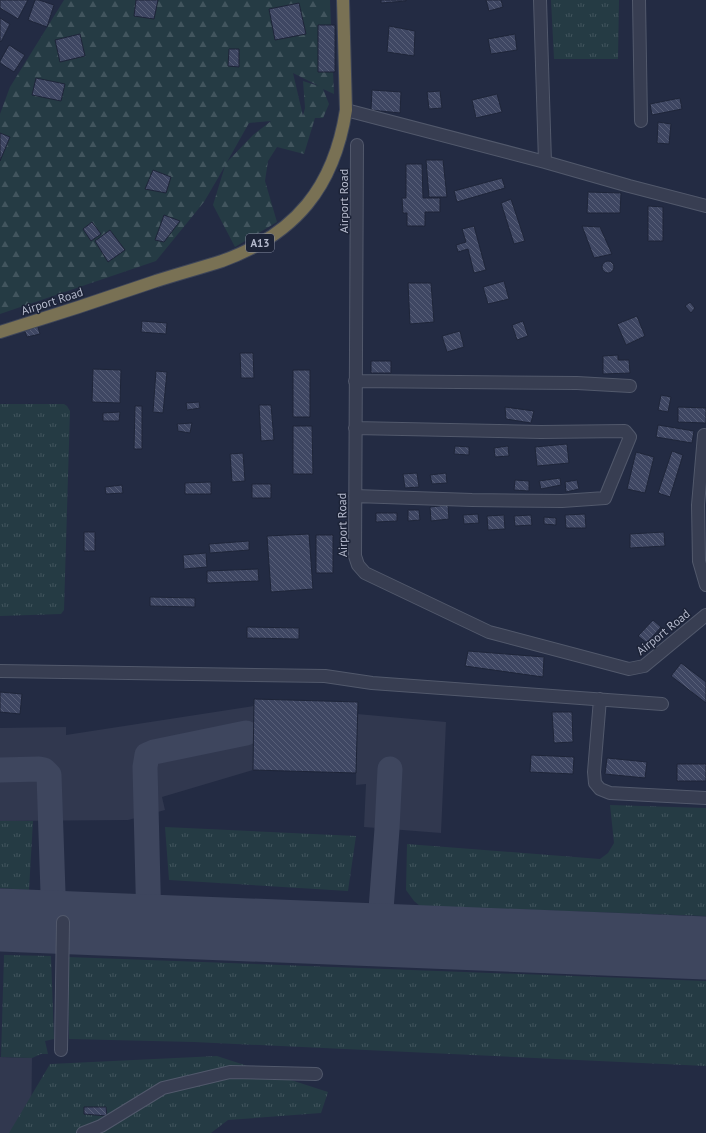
<svg xmlns="http://www.w3.org/2000/svg" width="706" height="1133" viewBox="0 0 706 1133" font-family="'PT Sans',sans-serif">
<defs>
<pattern id="grass-tufts" width="24" height="20" patternUnits="userSpaceOnUse"><rect width="24" height="20" fill="#253b44"/><path d="M3 7l-1-3M5 7V3M7 7l1-3M15 17l-1-3M17 17v-4M19 17l1-3" fill="none" stroke="#42555e"/></pattern>
<pattern id="forest-firs" width="22" height="20" patternUnits="userSpaceOnUse"><rect width="22" height="20" fill="#253b44"/><path d="M5 1l3.5 6h-7zM16 11l3.5 6h-7z" fill="#42555e"/></pattern>
<pattern id="building-back-hatch" width="6" height="6" patternUnits="userSpaceOnUse"><rect width="6" height="6" fill="#3f4763"/><path d="M-1 5l2 2M0 0l6 6M5-1l2 2" fill="none" stroke="#585f78"/></pattern>
</defs>
<rect width="100%" height="100%" fill="#232b43"/>
<path fill="#31384f" d="M254,706l-1,64 -91,27 3,13 -37,10 -128,1v-93l66,-1v8z
M357,714l89,8 -5,111 -77,-6 2,-43 -10,1z
M0,1057l32,1 -1,75h-31z"/>
<path fill="url(#grass-tufts)" d="M551,0h68l-1,59h-64z
M0,404h64l3,2 3,5 -6,199 -3,4 -61,2z
M610,805l96,3v108l-286,-10 -6,-5 -8,-11 1,-46 193,15 8,-6 6,-10z
M0,821h33l-4,69 -29,-2z
M165,827l191,9 -8,55 -179,-11z
M4,955l47,1 3,83 -9,2 3,13h-7l-9,4 -31,-1z
M68,957l638,24v85l-512,-24 -125,-3z
M217,1056l111,36 -7,21 -93,7 -17,13h-202l41,-69z"/>
<path fill="url(#forest-firs)" fill-rule="evenodd" d="M64,0h266l4,94 -11,-5 6,15 -6,14h-8l-11,36 -27,-7 -9,14 -3,20 12,41 -42,25 -22,-42 12,-39 -21,36 -48,59 -156,53v-200l10,-27zM293,73l26,13 -16,-5 2,27 -2,8zM271,121l-18,14 -26,27 22,-39z"/>
<g fill="none" stroke-linecap="round" stroke-linejoin="round">
<path stroke="#3e465e" stroke-width="25" d="M0,770l39,-1 5,1 5,5 5,147
M149,926l-4,-159 2,-12 7,-3 92,-19
M370,935l8,-7 2,-5 7,-94 3,-60"/>
<path stroke="#3e465e" stroke-width="63" d="M0,920l706,28"/>
</g>
<path fill="url(#building-back-hatch)" stroke="#1e2539" d="M0,0h28l-10,19 -18,-11z
M35,0h4l15,5 -7,22 -19,-7z
M136,0h22l-4,19 -20,-3z
M381,0h25v1l-25,2z
M486,0h15l2,7 -14,4z
M299,3l7,31 -31,6 -6,-31z
M0,18l10,6 -9,18 -1,-1z
M318,25h17v47h-17z
M389,26l26,5 -1,25 -27,-4z
M80,34l5,22 -25,6 -5,-22z
M515,34l2,16 -26,4 -3,-15z
M9,45l16,10 -11,17 -14,-9v-2z
M229,49h10v18l-11,-1z
M36,78l29,6 -4,17 -29,-6z
M372,90l29,2 -1,21 -29,-3z
M440,91l2,17 -13,1 -2,-17z
M497,94l5,18 -26,6 -4,-18z
M680,98l2,11 -30,6 -2,-11z
M658,122l13,2 -2,20 -12,-1z
M0,133l10,4 -10,24z
M426,160h17l4,37h-18z
M406,164h16l1,34h17v14h-15v14h-18v-13h-4l-1,-15h4z
M153,170l18,7 -5,16 -21,-4z
M502,178l3,10 -48,14 -3,-11z
M588,192l33,1 -1,20h-33z
M511,199l14,42 -11,3 -13,-41z
M648,206l15,1v34h-15z
M164,215l16,6 -16,21 -9,-2z
M92,222l9,12 -10,7 -8,-12z
M474,226l12,44 -12,3 -6,-24 -10,3 -2,-7 10,-3 -4,-13z
M582,226l18,1 12,27 -18,4z
M110,230l15,20 -17,12 -13,-21z
M602 267a6 6 0 1 1 12 0a6 6 0 1 1-12 0Z
M504,281l5,18 -21,5 -5,-17z
M408,283h23l3,39 -24,2z
M690,302l5,6 -4,5 -6,-7z
M637,316l8,20 -19,9 -9,-21z
M142,321l25,2 -1,11 -25,-2z
M523,321l5,15 -11,4 -5,-15z
M37,324l3,10 -13,3 -3,-8z
M460,331l4,16 -17,5 -5,-16z
M240,353h13l1,25h-13z
M618,355v5h11l1,13 -27,1v-18z
M371,361h20v12h-20z
M93,369l28,1 -1,33 -28,-1z
M293,370h17v47h-17z
M156,371l11,1 -4,41 -10,-1z
M661,395l10,2 -3,15 -10,-2z
M199,402l1,6 -13,2 -1,-7z
M259,405h12l3,35 -13,1z
M135,406h7v43h-8z
M505,407l29,4 -3,12 -25,-4z
M678,407l28,1v15l-28,-1z
M120,412l-1,9h-16v-8z
M192,423l-2,10 -12,-2 -1,-7z
M658,425l36,6 -2,12 -36,-6z
M293,426h19l1,48h-20z
M567,444l2,19 -32,3 -2,-19z
M455,446l14,1v8l-15,-1z
M508,446l1,10 -14,1 -1,-9z
M672,451l11,4 -13,42 -12,-4z
M636,452l18,5 -9,36 -18,-4z
M243,453l2,28 -13,1 -2,-28z
M417,473l2,14 -14,1 -2,-14z
M446,473l1,10 -15,1 -2,-9z
M560,478l1,7 -20,4 -2,-8z
M515,480l14,1v10l-15,-1z
M577,480l2,9 -13,3 -1,-10z
M211,482v12h-26v-11z
M252,484h19v14h-19z
M122,485l1,8 -17,1 -1,-7z
M448,505l1,14 -18,2 -1,-14z
M408,510h11l1,10 -12,1z
M376,513h21v8l-21,1z
M478,514l1,9 -15,1 -1,-9z
M585,514l1,14h-20l-1,-13z
M504,515l1,14 -17,1 -1,-14z
M531,515l1,10 -17,1 -1,-10z
M544,517l12,1v7l-12,-1z
M84,532h11v19h-11z
M664,532l1,14 -35,2v-14z
M309,534l4,55 -42,3 -4,-56z
M316,535h17v38h-17z
M249,541v9l-39,3 -1,-9z
M206,553l1,14 -23,2 -1,-14z
M258,569l1,12 -52,2v-12z
M150,597l45,1v9l-45,-1z
M653,620l8,7 -14,16 -9,-7z
M247,627l52,1v11l-52,-1z
M468,651l76,6 -1,20 -78,-11z
M681,663l25,19v21l-35,-27z
M0,692l22,2 -2,20 -20,-2z
M254,699l104,3 -2,71 -103,-3z
M552,712h20l1,30 -19,1z
M531,755l43,2 -1,17 -43,-2z
M607,758l40,4 -2,16 -40,-4z
M677,764h29v17h-29z
M84,1107h22l1,9 -23,-2z"/>
<g fill="none" stroke-linecap="round" stroke-linejoin="round">
<defs>
<path id="minor" d="M540,0l5,162
M639,0l2,121
M346,110l199,52 84,24 77,20
M357,145l-2,411 3,9 7,8 124,59 140,37 15,-3 62,-51
M355,381l222,2 53,3
M355,428l186,4 84,-1 5,6 -25,61 -43,3 -90,-1 -117,-4
M704,435l-6,70 1,56 7,24
M0,671l325,5 47,7 290,21
M600,699l-6,73 1,11 5,6 10,4 96,5
M61,1050l2,-128
M83,1133l18,-7 62,-38 67,-16 86,2"/>
<path id="highway" d="M0,332c52,-16 104,-33 156,-51 22,-7 44,-13 66,-20 74,-27 112,-74 124,-151l-3,-110"/>
</defs>
<use href="#minor" stroke="#52596c" stroke-width="14"/>
<use href="#highway" stroke="#3f4659" stroke-width="14"/>
<use href="#minor" stroke="#383e52" stroke-width="12"/>
<use href="#highway" stroke="#797154" stroke-width="12"/>
</g>
<g text-anchor="middle" dominant-baseline="central" stroke-width="3" stroke-linejoin="round" paint-order="stroke">
<rect fill="#1c2337" stroke="#868c9f" stroke-width="1" x="246" y="234" width="28" height="18" rx="3"/>
<g font-size="11" font-weight="bold" fill="#b4b9cc">
<text x="260" y="243">A13</text>
</g>
<g font-size="12" fill="#b4b9cc" stroke="#1c2337">
<text transform="translate(343 201) rotate(-90)">Airport Road</text>
<text transform="translate(52 301) rotate(-18)">Airport Road</text>
<text transform="translate(342 525) rotate(-91)">Airport Road</text>
<text transform="translate(663 632) rotate(-39)">Airport Road</text>
</g>
</g>
</svg>
